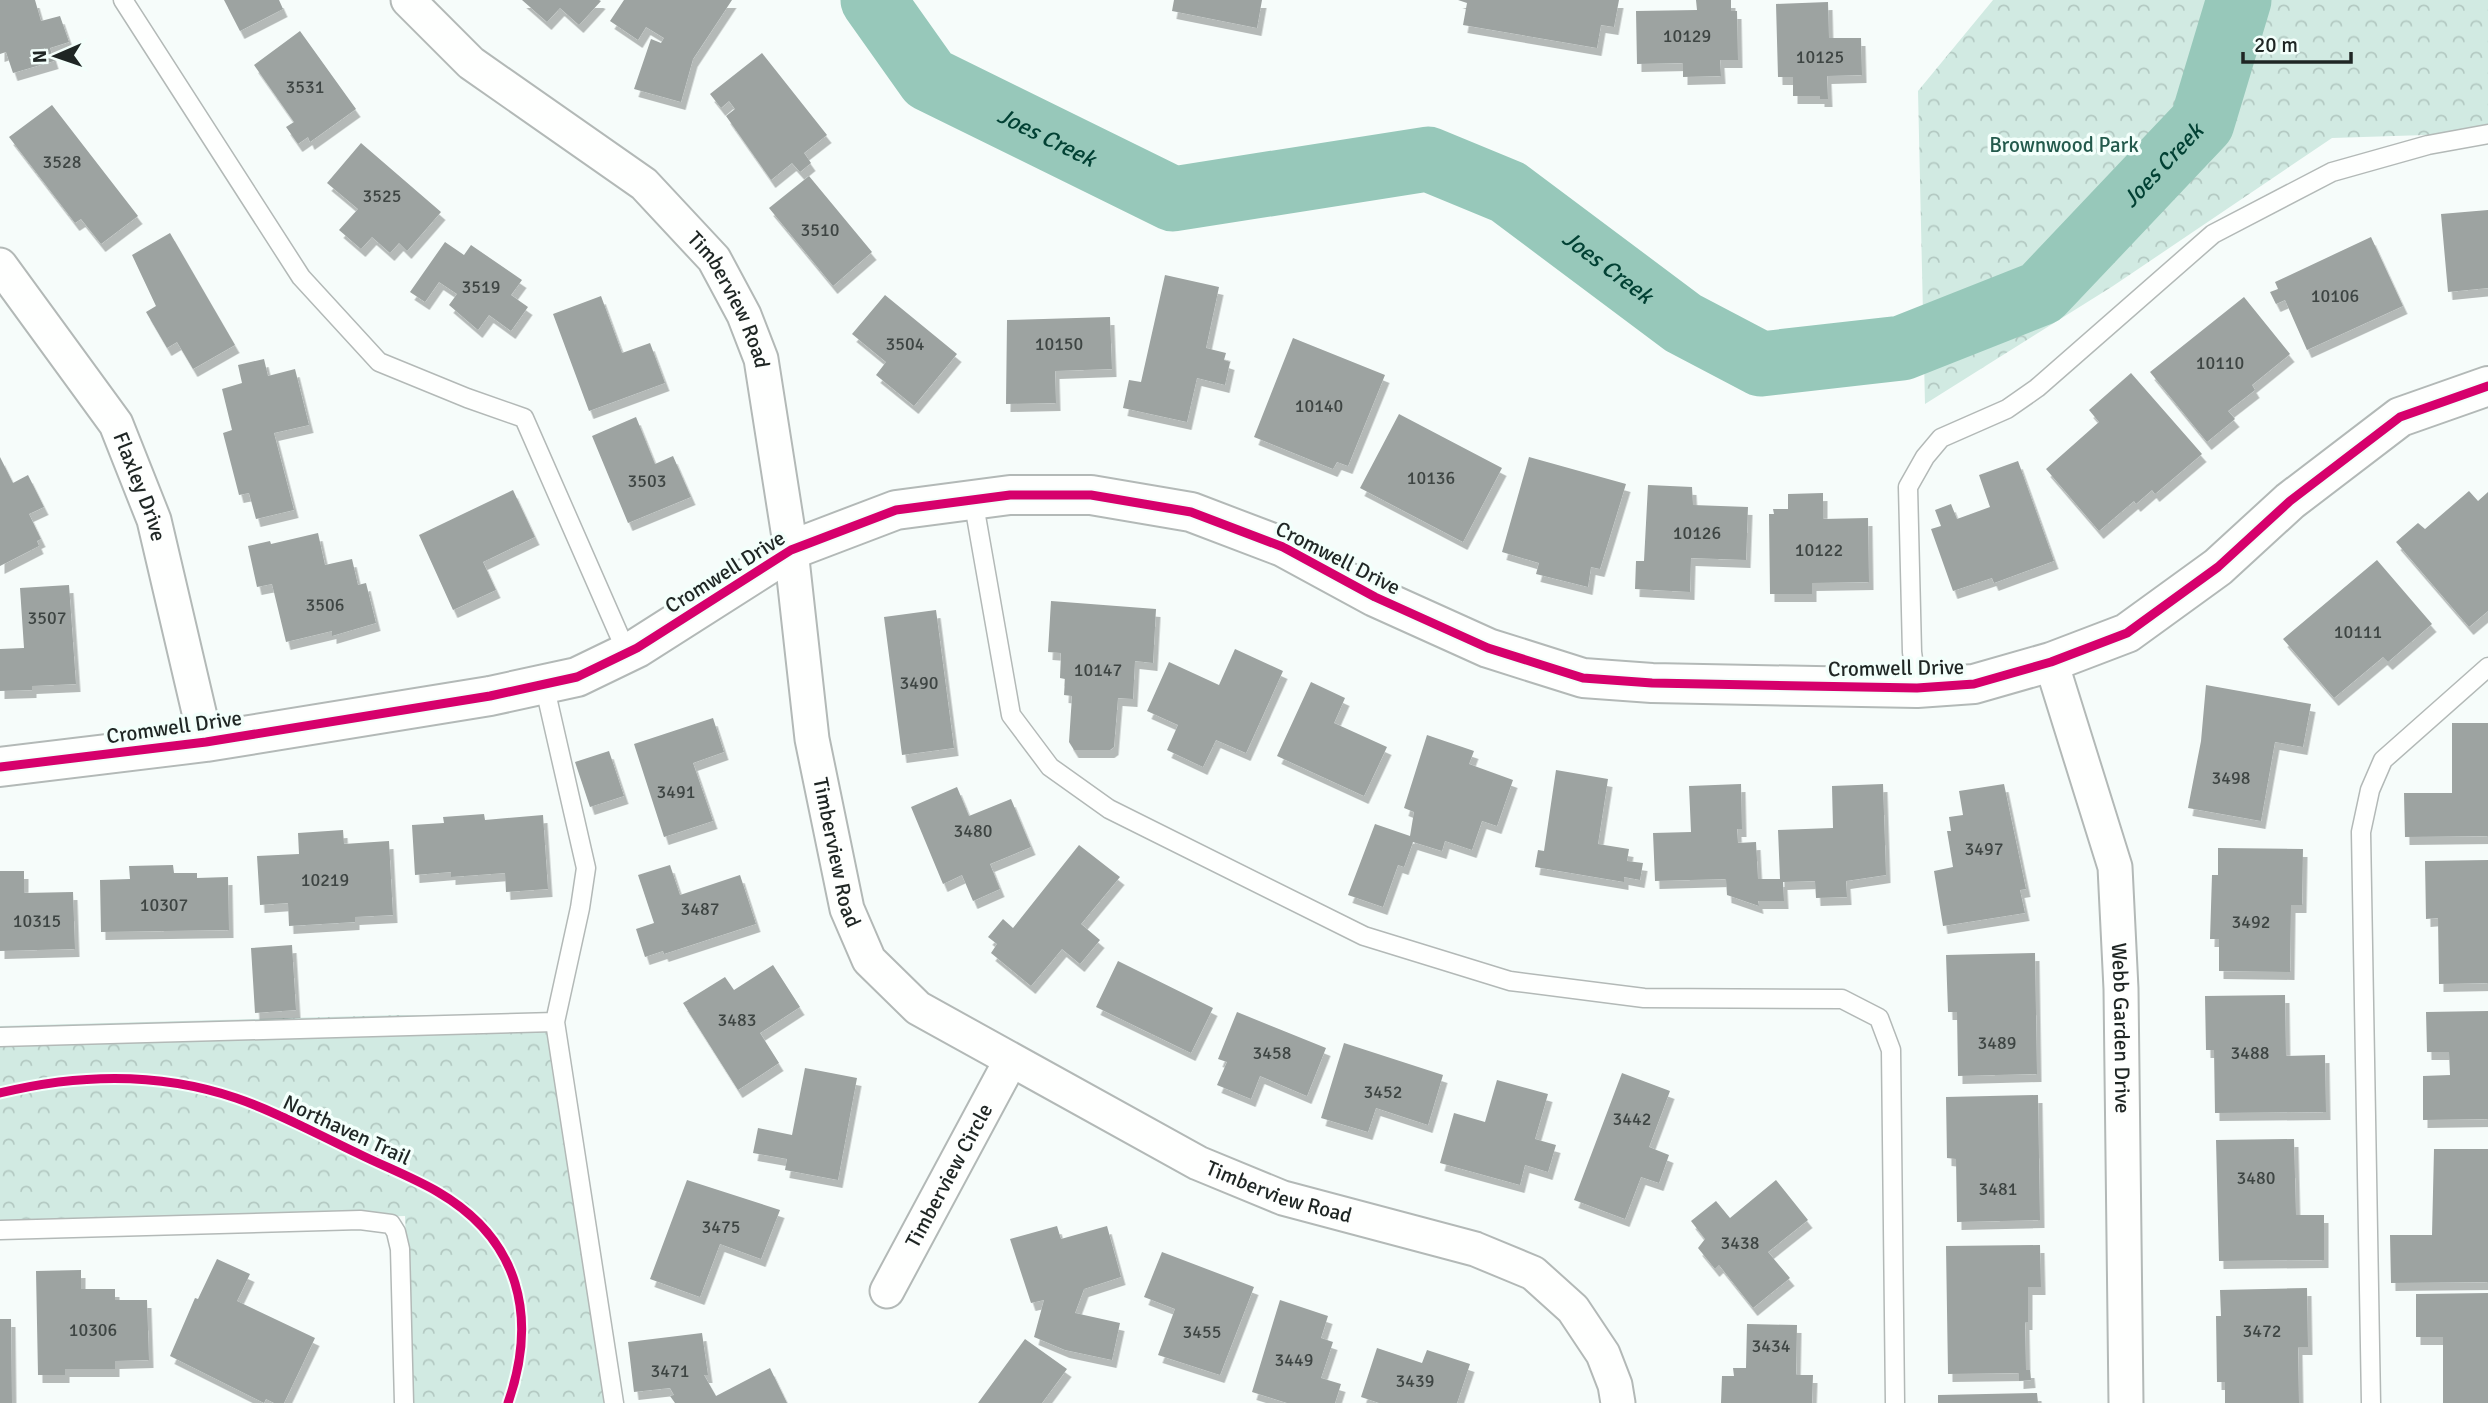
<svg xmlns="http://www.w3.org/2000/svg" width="2488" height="1403" viewBox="0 0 2488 1403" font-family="Signika,sans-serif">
<defs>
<pattern id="park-crowns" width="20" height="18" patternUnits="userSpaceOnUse" patternTransform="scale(1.75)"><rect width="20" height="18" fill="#d1eae2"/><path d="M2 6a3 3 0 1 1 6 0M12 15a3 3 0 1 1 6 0" fill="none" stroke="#b3c9c2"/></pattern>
<filter id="shadow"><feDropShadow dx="4.5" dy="8" stdDeviation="0" flood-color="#0004"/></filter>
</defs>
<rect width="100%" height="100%" fill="#f6fcfa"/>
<path fill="url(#park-crowns)" d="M1993,0h495v133l-156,5 -219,148 -188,118 -7,-313z
M400,1015l160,3 47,385h-196l-6,-187 -405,11v-201z"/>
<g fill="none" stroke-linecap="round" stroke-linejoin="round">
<path stroke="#97c8ba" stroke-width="65" id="s1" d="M873,0l56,79 244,120 255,-40 80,33 175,131 78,41 141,-16 139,-55 161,-170 37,-123"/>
</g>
<path fill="#9da3a1" filter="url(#shadow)" d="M0,0h35l6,21 19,-5 9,26 -19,6 4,13 -41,12 -7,-21 -6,2z
M224,0h55l4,9 -43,22z
M522,0h77l2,1 -22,24 -19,-17 -13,14z
M624,0h108l-39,59 -12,43 -47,-13 17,-50 10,4 3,-5 -18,-11 -8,13 -28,-19z
M1174,0h88l-5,28 -85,-17z
M1458,0h161l-5,27 -13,-2 -4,23 -134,-23 4,-22z
M1696,0h35v11h6l1,49h-18l1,16 -38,1v-14l-46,1 -1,-53 61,-1z
M1828,2l1,36h32l1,37 -35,1 1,23h-8v-3h-27v-19h-15l-2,-73z
M300,31l56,78 -46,33 -2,-5 -10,7 -12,-17 8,-5 -40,-57z
M762,53l65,82 -23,18 7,10 -11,9 -8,-9 -21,17 -45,-64 9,-7 -6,-8 -8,7 -11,-14z
M52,105l86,111 -37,28 -20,-25 -6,4 -66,-86z
M361,143l80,69 -34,39 -8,-8 -9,10 -18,-16 -11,12 -22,-19 19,-21 -31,-26z
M809,176l63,76 -39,34 -64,-78z
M2488,210v78l-40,4 -7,-78z
M170,233l65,112 -42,24 -16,-27 -10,6 -21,-36 10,-6 -24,-51z
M2371,237l32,69 -96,44 -22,-50 -9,4 -6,-12 8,-3 -3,-7z
M445,242l19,13 7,-10 51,35 -11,15 17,12 -17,24 -22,-16 -11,15 -29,-25 8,-11 -18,-12 -14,20 -15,-10z
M1165,275l54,12 -13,61 20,5 -2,7 6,2 -5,23 -28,-7 -10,44 -64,-14 6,-28 12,2z
M885,295l72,59 -43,52 -38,-31 10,-13 -34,-28z
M601,296l21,57 28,-10 15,40 -76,28 -36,-97z
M2244,297l46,57 -38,31 3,5 -27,21 7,8 -28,23 -57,-70z
M1110,317l2,52 -57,2 1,32 -50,1 1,-84z
M1293,338l92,37 -37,91 -11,-4 -4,7 -79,-32z
M264,359l4,17 27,-7 14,56 -35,8 20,77 -38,9 -7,-26 -10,2 -16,-62 9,-3 -10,-41 20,-6 -4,-18z
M2131,373l71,81 -47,40 -3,-4 -16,14 -2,-3 -35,30 -53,-62 53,-47 -10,-12z
M1399,414l103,54 -39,74 -103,-54z
M636,417l19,47 18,-8 18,41 -63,26 -36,-87z
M0,457l13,26 15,-8 16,32 -15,7 12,25 -4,2 2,5 -39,20z
M1529,457l97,27 -26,85 -9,-2 -3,20 -52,-13 3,-11 -37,-11z
M2018,461l36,100 -60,22 -2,-5 -39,13 -22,-62 10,-3 -6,-16 16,-6 6,15 33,-12 -11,-32z
M1648,485l44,2 1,18 55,2 -2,53 -55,-2 -1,34 -55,-3 1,-28h8z
M513,490l22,47 -52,25 13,28 -43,20 -34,-75z
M2469,491l9,10 10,-9v119l-19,16 -73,-85 22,-19 7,6z
M1823,493v26l45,-1 1,64 -57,1v11h-42l-1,-80h5l-1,-5h15v-15z
M318,533l7,32 27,-6 6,26 8,-2 10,40 -44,13v-5l-46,11 -14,-58 -15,3 -9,-41 22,-5 1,3z
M2377,560l55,64 -44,38 -5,-5 -49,41 -51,-59z
M69,585l7,99 -44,2v4l-32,1v-42l24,-1 -4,-60z
M1051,601l105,8 -3,54 -18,-2 -2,38 -15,-1 -4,49 -4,3h-36l-5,-8 3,-46 -8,-1 1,-16 -5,-1 1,-25 -13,-1z
M936,610l18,138 -52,7 -18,-138z
M1235,649l48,22 -37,82 -30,-13 -13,27 -36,-17 11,-25 -31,-14 22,-49 50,23z
M1311,682l34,16 -11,25 53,24 -23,49 -87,-40z
M2206,685l105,19 -8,43 -28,-5 -14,79 -73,-13 13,-67z
M713,718l11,34 -31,11 20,58 -49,16 -30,-93z
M2452,723h36v113l-83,1 -1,-44h48z
M1427,735l47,16 -5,13 44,16 -16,46 -15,-5 -10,29 -27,-9 -3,10 -29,-9 -9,25 -6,-2 -15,42 -35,-12 27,-71 35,12 4,-24 -10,-4z
M609,751l15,45 -34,11 -15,-45z
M1556,770l52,9 -10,65 31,5 -2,12 16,2 -3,17 -16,-3v5l-89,-15 3,-17 6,1z
M1741,784l1,45h-5l1,14 18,-1 2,37h22l-2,-49 55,-2 -1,-42 51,-2 3,91 -40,6 1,16 -31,1 -1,-17 -32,1 1,19h-26l1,5 -32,-11 -1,-16 -71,2 -2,-48 38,-1 -2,-46z
M2004,784l22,105 -6,1 5,23 -82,13 -9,-55 19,-4 -6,-36h4l-2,-14 14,-2 -4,-24z
M957,787l12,29 42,-17 20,48 -41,17 10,25 -27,12 -11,-26 -19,9 -32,-77z
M484,814l1,6 58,-5 5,74 -42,3 -1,-19 -54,4v-5l-36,3 -3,-50 32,-2 -1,-6z
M343,830l1,14 45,-3 4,74 -38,2v5l-66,4 -1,-23 -28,2 -3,-49 42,-2 -1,-21z
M1079,845l41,32 -39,47 19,16 -20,24 -18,-15 -31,37 -40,-33 6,-9 -9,-7 15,-18 10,9z
M2218,848l85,1 -1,56h-11l-1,67 -71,-1v-32h-9l2,-64h6z
M2488,860v123l-49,1 -1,-66 -12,1 -1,-58z
M173,865l1,8h23v5l31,-1 1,53 -128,2 -1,-52 30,-1 -1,-13z
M670,865l10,30 60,-20 16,49 -92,30 -1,-3 -18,6 -9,-28 18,-6 -16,-48z
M0,871h24v22l49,-1 2,57 -75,2z
M292,945l4,65 -41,3 -4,-65z
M2035,953l2,121 -79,2 -1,-64h-9l-2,-57z
M1118,961l95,47 -22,45 -95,-46z
M773,965l27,42 -40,26 19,30 -41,27 -55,-87 42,-26 9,13z
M2285,995l1,61 39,-1 1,57 -111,1 -1,-63h-8l-1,-54z
M2488,1011v108l-65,1v-44l27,-1 -1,-23h-22l-1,-40z
M1237,1012l89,36 -19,48 -47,-20 -9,23 -34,-14 10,-23 -9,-3z
M1344,1043l99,32 -15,50 -52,-17 -8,24 -47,-14z
M805,1068l52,10 -19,102 -53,-10 2,-11 -34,-6 5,-25 34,7z
M1622,1073l48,18 -21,56 20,8 -10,28 -18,-6 -16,42 -51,-19z
M1497,1080l51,14 -13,45 21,6 -8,27 -23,-7 -5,20 -80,-22 14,-50 31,9z
M2038,1095l2,125 -83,2 -1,-63 -9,-1 -1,-61z
M2294,1139l2,76h28v45l-105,1 -3,-121z
M2434,1149h54v133l-97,1 -1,-48h42z
M687,1180l93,30 -19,49 -41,-15 -20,53 -50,-18z
M1776,1180l32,40 -40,32 22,26 -37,30 -34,-43 -4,4 -17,-21 7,-9 -14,-18 25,-20 14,17z
M1057,1226l4,13 46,-13 14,51 -37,12 -9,24 45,10 -8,37 -47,-10 -31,-13 10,-37 -13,3 -21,-64z
M2040,1245l1,42h-13v35h-3l1,48h4l1,10 -12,1v-8l-71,1 -2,-128z
M1162,1252l92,35 -34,88 -62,-20 17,-46 -31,-12z
M217,1259l33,15 -13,27 78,37 -31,65h-10l-8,-4 -2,4 -94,-47 25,-58 3,1z
M81,1270v19h34v11h32l2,60 -34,1v8h-50v6h-27l-2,-104z
M2307,1288l1,59h-10l1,56h-74v-21h-8l-1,-66h5l-1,-26z
M2488,1293v110h-45v-66h-27v-43z
M1280,1300l48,16 -7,22 12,4 -12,36 20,6 -6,19h-48l-35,-11z
M0,1319h11l1,84h-12z
M1747,1324l50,1 -1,50h17l-1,28h-91l1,-27h12l-1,-8h13z
M702,1333l6,42h-4l12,21 54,-28 17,35h-112l-5,-7 4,-1 -4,-7 -36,4 -6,-50z
M1025,1339l42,30 -25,34h-64z
M1377,1348l45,15 5,-13 43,14 -13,39h-78l-18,-6z
M2037,1393l1,10h-100v-8z"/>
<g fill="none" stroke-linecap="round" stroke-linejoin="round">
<defs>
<path id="service" d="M123,0l178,277 78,85 88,36 57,20 103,235
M973,499l38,216 39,52 59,42 255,127 146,45 134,17 198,1 37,19 12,32 4,353
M1917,688l-5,-36 -4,-165 17,-30 16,-19 66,-29 30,-21 176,-154 119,-62 96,-27 60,-11
M555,1022l59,381
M0,1037l555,-15 25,-114 6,-40 -42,-184
M0,1230l360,-10 31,4 5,8 4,17 4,154
M2371,1403l-10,-571 9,-42 13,-30 105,-93"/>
<g id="minor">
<path id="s2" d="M408,0l63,63 173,121 70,75 30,56 17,44 30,191 21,189 35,170 22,51 49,48 280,155 85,35 192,51 58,24 40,36 30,45 12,31 3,18"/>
<path id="s3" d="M0,265l116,159 38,96 52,222"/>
<path id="s4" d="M2051,662l64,205 6,122 5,414"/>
<path id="s5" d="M887,1291l124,-231"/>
</g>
<path id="tertiary" d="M0,767l206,-25 284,-46 87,-19 60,-29 154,-98 105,-40 114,-15h81l100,17 92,35 92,50 113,51 95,30 69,5 265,5 57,-4 77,-22 76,-29 91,-66 72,-66 110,-84 88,-31"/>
</defs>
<use href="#service" stroke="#b3b9b7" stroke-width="21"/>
<use href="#minor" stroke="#b3b9b7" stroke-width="37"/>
<use href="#tertiary" stroke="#b3b9b7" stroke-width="42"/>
<use href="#service" stroke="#fefffe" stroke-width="18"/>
<use href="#minor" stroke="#fefffe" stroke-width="33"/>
<use href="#tertiary" stroke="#fefffe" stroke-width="38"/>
<defs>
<path id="cycleway" d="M0,767l206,-25 284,-46 87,-19 60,-29 154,-98 105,-40 114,-15h81l100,17 92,35 92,50 113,51 95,30 69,5 265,5 57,-4 77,-22 76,-29 91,-66 72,-66 110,-84 88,-31
M0,1093c78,-19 159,-21 236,5 41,14 81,36 121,55 26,13 55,24 81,39 82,48 100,125 70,211"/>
</defs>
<use href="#cycleway" stroke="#f3fffb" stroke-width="13"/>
<use href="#cycleway" stroke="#d6006c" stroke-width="9"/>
</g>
<g text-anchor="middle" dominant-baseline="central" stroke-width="7" stroke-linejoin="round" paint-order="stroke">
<g font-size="18" fill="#3e4543">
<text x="1687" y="36">10129</text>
<text x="1820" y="57">10125</text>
<text x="305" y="87">3531</text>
<text x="62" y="162">3528</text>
<text x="382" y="196">3525</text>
<text x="820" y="230">3510</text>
<text x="481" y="287">3519</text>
<text x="2335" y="296">10106</text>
<text x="905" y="344">3504</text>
<text x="1059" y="344">10150</text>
<text x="2220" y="363">10110</text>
<text x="1319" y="406">10140</text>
<text x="1431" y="478">10136</text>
<text x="647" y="481">3503</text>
<text x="1697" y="533">10126</text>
<text x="1819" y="550">10122</text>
<text x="325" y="605">3506</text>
<text x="47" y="618">3507</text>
<text x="2358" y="632">10111</text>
<text x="1098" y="670">10147</text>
<text x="919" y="683">3490</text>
<text x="2231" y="778">3498</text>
<text x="676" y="792">3491</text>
<text x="973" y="831">3480</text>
<text x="1984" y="849">3497</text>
<text x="325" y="880">10219</text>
<text x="164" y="905">10307</text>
<text x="700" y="909">3487</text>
<text x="37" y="921">10315</text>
<text x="2251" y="922">3492</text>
<text x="737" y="1020">3483</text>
<text x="1997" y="1043">3489</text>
<text x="1272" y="1053">3458</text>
<text x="2250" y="1053">3488</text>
<text x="1383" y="1092">3452</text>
<text x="1632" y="1119">3442</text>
<text x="2256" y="1178">3480</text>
<text x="1998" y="1189">3481</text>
<text x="721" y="1227">3475</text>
<text x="1740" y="1243">3438</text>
<text x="93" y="1330">10306</text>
<text x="2262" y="1331">3472</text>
<text x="1202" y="1332">3455</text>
<text x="1771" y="1346">3434</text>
<text x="1294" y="1360">3449</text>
<text x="670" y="1371">3471</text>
<text x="1415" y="1381">3439</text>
</g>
<g font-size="21" fill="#235a4c" stroke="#f3fffb">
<text x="2064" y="145">Brownwood Park</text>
</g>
<g font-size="21" fill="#1f2624" stroke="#f3fffb">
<text stroke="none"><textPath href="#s2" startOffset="446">Timberview Road</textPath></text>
<text stroke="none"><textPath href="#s3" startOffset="264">Flaxley Drive</textPath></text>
<text transform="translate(1338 558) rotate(27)">Cromwell Drive</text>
<text transform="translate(725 572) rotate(-32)">Cromwell Drive</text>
<text transform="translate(1896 668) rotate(-1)">Cromwell Drive</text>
<text transform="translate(174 727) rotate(-8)">Cromwell Drive</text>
<text stroke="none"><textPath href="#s2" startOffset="1013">Timberview Road</textPath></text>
<text stroke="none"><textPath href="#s4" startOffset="376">Webb Garden Drive</textPath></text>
<text transform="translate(347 1130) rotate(25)">Northaven Trail</text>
<text stroke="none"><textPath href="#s5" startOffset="131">Timberview Circle</textPath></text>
<text stroke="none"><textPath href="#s2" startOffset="1601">Timberview Road</textPath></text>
</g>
<g font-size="23" font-style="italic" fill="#024134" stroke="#f3fffb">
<text stroke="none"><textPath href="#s1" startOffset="228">Joes Creek</textPath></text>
<text stroke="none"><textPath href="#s1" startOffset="1488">Joes Creek</textPath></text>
<text stroke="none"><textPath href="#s1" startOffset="838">Joes Creek</textPath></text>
</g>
</g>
<g transform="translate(56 56) rotate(268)" stroke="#f3fffb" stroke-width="5" paint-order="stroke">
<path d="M0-5L12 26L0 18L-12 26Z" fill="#1f2624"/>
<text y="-10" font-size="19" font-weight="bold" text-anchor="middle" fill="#1f2624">N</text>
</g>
<path d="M2243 52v10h108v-10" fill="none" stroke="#1f2624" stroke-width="3.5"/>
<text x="2254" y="52" font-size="21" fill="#1f2624" stroke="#f3fffb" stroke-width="5" paint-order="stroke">20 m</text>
</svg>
